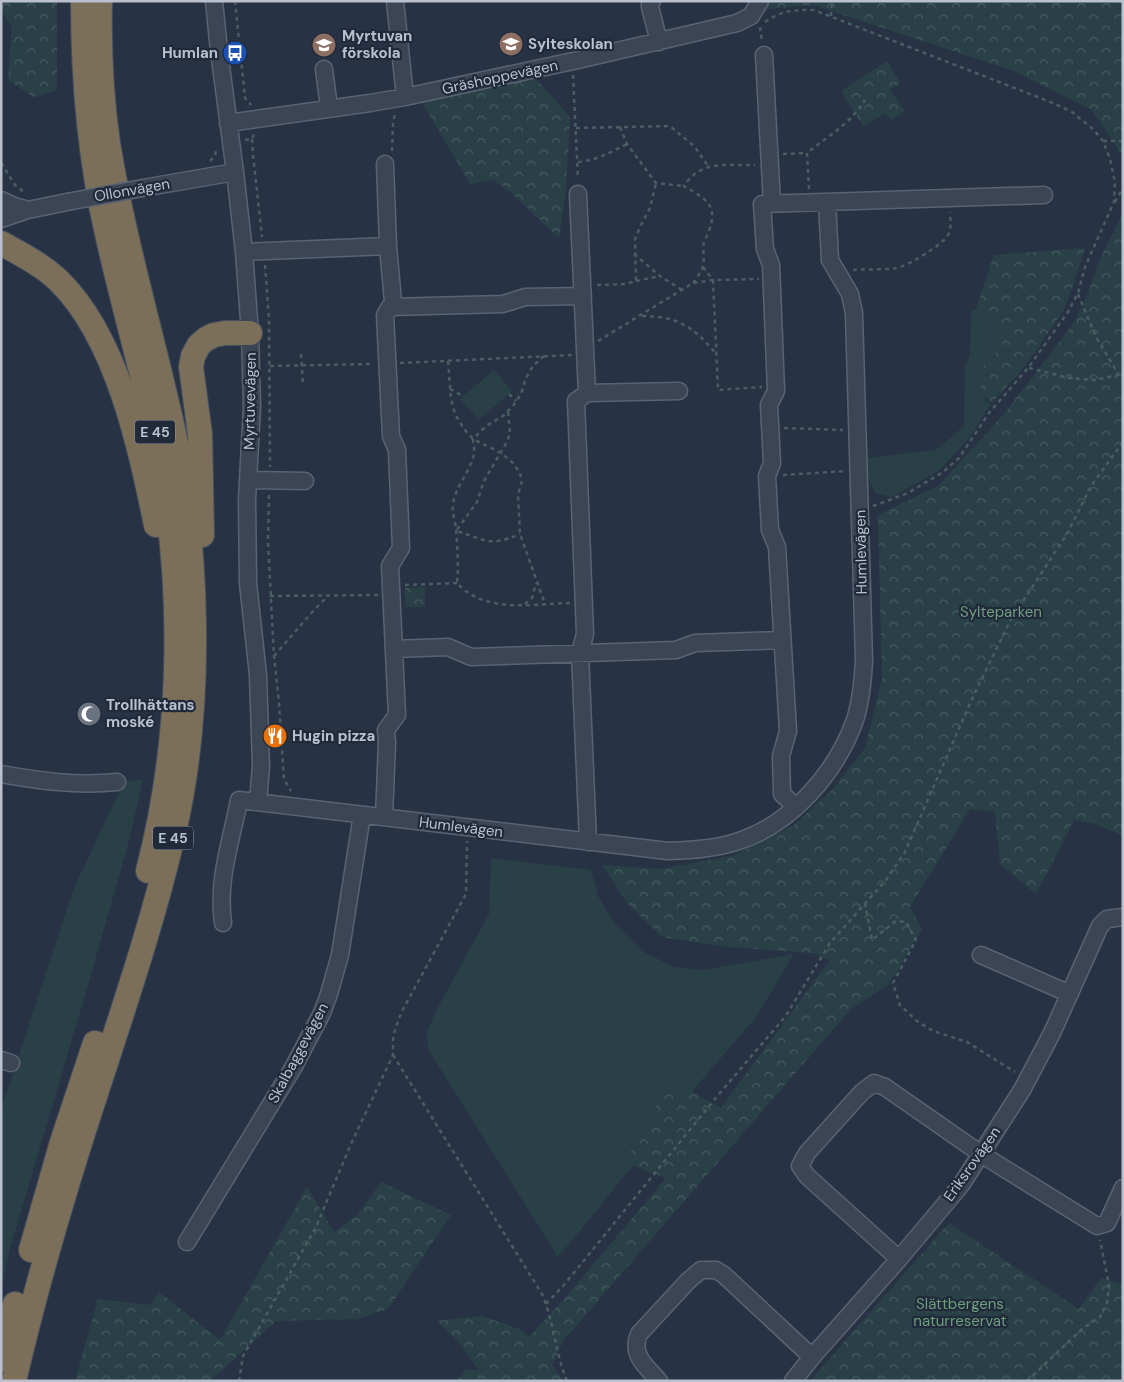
<svg xmlns="http://www.w3.org/2000/svg" width="1124" height="1382" viewBox="0 0 1124 1382" font-family="'DM Sans',sans-serif">
<defs>
<pattern id="forest-crowns" width="20" height="18" patternUnits="userSpaceOnUse" patternTransform="scale(1.25)"><rect width="20" height="18" fill="#294146"/><path d="M2 6a3 3 0 1 1 6 0M12 15a3 3 0 1 1 6 0" fill="none" stroke="#465b60"/></pattern>
</defs>
<rect width="100%" height="100%" fill="#273345"/>
<path fill="#294146" d="M976,309c19,7 28,24 20,44 -3,6 -11,8 -13,15 -4,13 -2,21 3,34l5,2 -22,34 -29,32 -48,27 -17,-4 -9,-22v-13l70,-8 28,-24 1,-58 5,-13 1,-45z
M494,370l18,21 -33,29 -19,-21z
M143,779l-14,62 -45,158 -73,246 -10,40v-175l73,-222 50,-106z
M491,858l100,12 7,26 16,27 28,28 32,16 30,3 90,-16 -38,63 -55,64 -130,161 -14,15 -4,-8 -125,-200 -1,-17 8,-19 54,-99z"/>
<path fill="url(#forest-crowns)" d="M1,1h56v89l-23,7 -26,-17 4,-53 -11,-17z
M769,1h354v155l-31,-46 -78,-39 -201,-66 -46,4z
M887,61l13,22 -10,7 15,21 -13,9 -7,-7 -22,13 -22,-35z
M537,76v4l33,37 -4,74 -7,47 -49,-46 -17,-12 -23,4 -50,-85z
M1123,213v623l-27,-12 -22,-4 -38,74 -36,-30 -5,-52 -25,-3 -60,98 12,22 -33,55 -38,25 -288,332 -11,24 11,16h-106l8,-11h14l-19,-26 -23,-23 45,-5 37,13 10,8 37,-40 100,-119 -41,-16 35,-63 21,-13 40,22 109,-148 -17,-7 -86,-6 -65,-10 -33,-32 -27,-40 59,4 71,-13 61,-30 39,-36 33,-42 17,-69 -4,-164 61,-30 65,-71 69,-90 13,-26 14,-39z
M1085,248l-13,41 -9,22 -37,54 -34,38c-12,-7 -15,-24 -8,-37 2,-5 8,-7 11,-11 2,-3 2,-8 3,-11 4,-17 -7,-29 -22,-35l18,-54z
M425,587v20h-19l-1,-19z
M381,1182l70,33 -63,94 -30,10 -82,2 -66,60h-135l23,-82 52,6 9,-13 61,48 87,-153 27,45 24,-18z
M949,1223l130,86 22,-31 22,7v96h-313z"/>
<g fill="none" stroke-linecap="round" stroke-linejoin="round">
<defs>
<path id="minor" d="M214,1l5,50 16,121 9,80 6,81 2,74 -5,92 1,84 10,92 3,91 -3,36
M395,1l10,96
M652,1l-2,2v4l9,35
M764,55l8,149
M324,69l5,39
M228,123l142,-20 35,-6 173,-37 159,-37 14,-7 9,-15
M143,188l92,-16
M578,194l9,199 -11,8 9,233 -5,19 8,189
M1,200l13,6 14,4
M1,219l27,-9 39,-8
M244,252l144,-6
M390,307l113,-3 22,-7 58,-1
M587,393l92,-2
M248,480l57,1
M394,649l54,-2 23,10 205,-7 19,-7 87,-3
M1,774c40,7 75,12 116,8
M796,807l-14,-13 -1,-38 7,-25 -11,-184 -7,-17 -3,-54 5,-13 -3,-58 7,-14 -5,-126 -6,-16 -3,-45 282,-9
M384,817l3,-74 -1,-13 11,-15 -7,-149 11,-18 -4,-98 -6,-14 -6,-121 8,-13 -5,-56 -3,-82
M223,923c-6,-44 8,-80 16,-123l429,51c23,-1 46,-2 68,-9 55,-17 100,-69 119,-122 6,-19 8,-40 9,-60l-10,-347 -4,-19 -20,-34 -3,-58
M981,955l89,39
M1,1060l10,3
M187,1242l106,-174 29,-55 7,-19 11,-39 22,-140
M899,1259l-92,-83 -7,-10 7,-13 55,-61 12,-9 11,4 96,67 116,72 10,-3 16,-35
M659,1381c-13,-15 -29,-26 -20,-47l49,-53 13,-11h15l8,5 88,82
M793,1381l19,-24 87,-98 62,-74 61,-95 30,-57 48,-107 7,-7 16,-2"/>
<path id="highway" d="M83,1c0,80 7,160 25,237 18,81 43,160 56,242 20,128 17,264 -16,391
M1,243c20,11 41,22 57,37 59,57 82,167 98,245
M202,535l-2,-101 -9,-67 2,-11 6,-11 7,-6 8,-4 11,-2h25
M31,1250l31,-108 33,-99
M1,1360l14,-56
M14,1381c23,-99 52,-197 84,-294 27,-83 55,-166 75,-251 16,-67 22,-143 21,-212 -1,-68 -8,-138 -23,-204 -21,-93 -48,-183 -63,-277 -7,-47 -9,-95 -8,-142"/>
</defs>
<use href="#minor" stroke="#5a6372" stroke-width="19"/>
<use href="#highway" stroke="#46505f" stroke-width="26"/>
<path stroke="#485e62" stroke-width="2.5" stroke-dasharray="4 4" stroke-linecap="butt" d="M235,1l10,97 6,7
M831,16l1,-15
M765,22c17,-12 29,-12 49,-12l239,93 19,9 21,17 10,12 7,18 5,23 -1,20 -29,65 -7,26 -10,19 -40,56 -39,45 -30,45 -16,14 -35,21 -35,13
M760,27l2,15
M573,75l5,104
M620,127l7,17 29,39 28,3
M576,128l94,-2 25,21 13,19
M252,139l1,16 9,82
M245,140l7,-1 2,-5
M1103,141h20
M392,151l1,-26 2,-13
M783,154l24,-1
M210,161l5,-5 1,-5
M578,162c17,-1 33,-10 49,-18
M1,163l14,22 10,8
M809,189l-2,-36c20,-16 45,-31 58,-53
M1115,202l8,-14
M634,254l26,22 22,14
M265,265l4,54 1,148
M703,267l10,13 5,110 44,-3
M853,270c14,-1 29,0 43,-2 10,-1 48,-24 52,-33 4,-7 2,-15 2,-23
M636,281l24,-5
M693,283c3,-5 9,-11 10,-17 2,-7 -1,-16 1,-24 1,-4 4,-7 5,-11 10,-27 -5,-33 -25,-45 17,-27 43,-20 71,-21
M597,285l28,-1 11,-3 -1,-42 6,-14 9,-17 6,-25
M1078,294l18,43 23,38
M642,316c36,0 52,11 75,39
M598,341l95,-58 20,-3 46,-1
M301,354l2,30
M544,356l-11,10 -7,12 -5,16 -8,12 -10,10 -17,10 -13,13c0,5 2,10 1,15 -4,19 -19,32 -21,51 -1,8 2,15 3,23 1,18 3,37 1,55 28,31 76,21 113,20
M448,361l3,38 4,15 9,15 9,10 28,14 11,9 8,11 2,8 -4,14 2,39 25,70
M400,363l172,-8
M270,366l102,-2
M1029,368l40,10 26,2 28,-6
M450,389l13,7
M509,394l7,7
M508,412l2,20 -2,8 -24,41 -7,21 -21,29c29,8 32,17 64,3
M784,428l59,2
M783,475l62,-4
M269,495l-1,48 6,113 5,47 5,76 7,12
M405,585l52,-2
M270,596l109,-1
M525,604l7,-6 4,-15
M274,656l40,-46 14,-14
M865,903l7,37 24,-19 10,1 10,18 -23,43 7,22 17,16 16,10 34,11 48,30
M393,1055l149,239c12,28 13,58 25,87
M546,1304l18,-19 155,-191 66,-77 45,-74 56,-63 19,-28 66,-151 39,-80 57,-87 24,-48 32,-44
M239,1381l4,-25 73,-129 35,-83 42,-89v-19l8,-23 65,-119 1,-53
M1027,1381l55,-52 18,-12 7,-14 2,-18 -9,-45"/>
<use href="#minor" stroke="#3c4554" stroke-width="16"/>
<use href="#highway" stroke="#7b6f59" stroke-width="24"/>
<defs>
<path id="minor-bridge" d="M67,202l76,-14"/>
</defs>
<use href="#minor-bridge" stroke="#5a6372" stroke-width="19" stroke-linecap="butt"/>
<use href="#minor-bridge" stroke="#3c4554" stroke-width="16"/>
</g>
<defs>
<symbol id="school-disc" viewBox="-11 -11 22 22"><circle r="9.5" fill="#8d6e63" stroke="#202a3a"/><path d="M0-5L7-2L0 1L-7-2ZM-4 1L0 2.5L4 1V4Q0 6-4 4Z" fill="#fff"/></symbol>
<symbol id="bus-disc" viewBox="-11 -11 22 22"><circle r="9.5" fill="#1a4fb4" stroke="#202a3a"/><path d="M-5-6H5V4H4V6H2V4H-2V6H-4V4H-5ZM-3.5-4V0h7V-4ZM-3.5 1.2v1.5H-2V1.2ZM2 1.2v1.5H3.5V1.2Z" fill="#fff"/></symbol>
<symbol id="mosque-disc" viewBox="-11 -11 22 22"><circle r="9.5" fill="#6b7280" stroke="#202a3a"/><path d="M3.5-4.9A6 6 0 1 0 3.5 4.9A5 5 0 1 1 3.5-4.9Z" fill="#fff"/></symbol>
<symbol id="restaurant-disc" viewBox="-11 -11 22 22"><circle r="9.5" fill="#e8710a" stroke="#202a3a"/><path d="M-5-6h1v4h1v-4h1v4h1v-4h1v5L-1.5 .5V6h-2V.5L-5-1ZM5-6V6H3V1.5H1.5Q1.5-4 5-6Z" fill="#fff"/></symbol>
</defs>
<g fill-rule="evenodd">
<use href="#school-disc" x="497" y="30" width="28" height="28"/>
<use href="#school-disc" x="310" y="31" width="28" height="28"/>
<use href="#bus-disc" x="221" y="39" width="28" height="28"/>
<use href="#mosque-disc" x="75" y="700" width="28" height="28"/>
<use href="#restaurant-disc" x="261" y="722" width="28" height="28"/>
</g>
<g text-anchor="middle" dominant-baseline="central" stroke-width="4.5" stroke-linejoin="round" paint-order="stroke">
<g fill="#202a3a" stroke="#8c93a2" stroke-width="1">
<rect x="135" y="420.5" width="40" height="23" rx="4"/>
<rect x="153" y="826.5" width="40" height="23" rx="4"/>
</g>
<g font-size="14" font-weight="bold" fill="#bac0ce">
<text x="155" y="432">E 45</text>
<text x="173" y="838">E 45</text>
</g>
<g font-size="15" font-weight="bold" fill="#bac0ce" stroke="#202a3a" text-anchor="start">
<text x="342" y="36">Myrtuvan<tspan x="342" dy="17">förskola</tspan></text>
<text x="528" y="44">Sylteskolan</text>
<text x="218" y="53" text-anchor="end">Humlan</text>
<text x="106" y="705">Trollhättans<tspan x="106" dy="17">moské</tspan></text>
<text x="292" y="736">Hugin pizza</text>
</g>
<g font-size="15" fill="#bac0ce" stroke="#202a3a">
<text transform="translate(500 77) rotate(-12)">Gräshoppevägen</text>
<text transform="translate(132 190) rotate(-10)">Ollonvägen</text>
<text transform="translate(250 401) rotate(-89)">Myrtuvevägen</text>
<text transform="translate(861 552) rotate(-91)">Humlevägen</text>
<text transform="translate(461 827) rotate(7)">Humlevägen</text>
<text transform="translate(298 1053) rotate(-62)">Skalbaggevägen</text>
<text transform="translate(972 1164) rotate(-55)">Eriksrovägen</text>
</g>
<g font-size="15" fill="#709f7d" stroke="#202a3a">
<text x="1001" y="612">Sylteparken</text>
<text x="960" y="1304">Slättbergens<tspan x="960" dy="17">naturreservat</tspan></text>
</g>
</g>
<rect width="1124" height="1382" fill="none" stroke="#bac0ce" stroke-width="5"/>
</svg>
